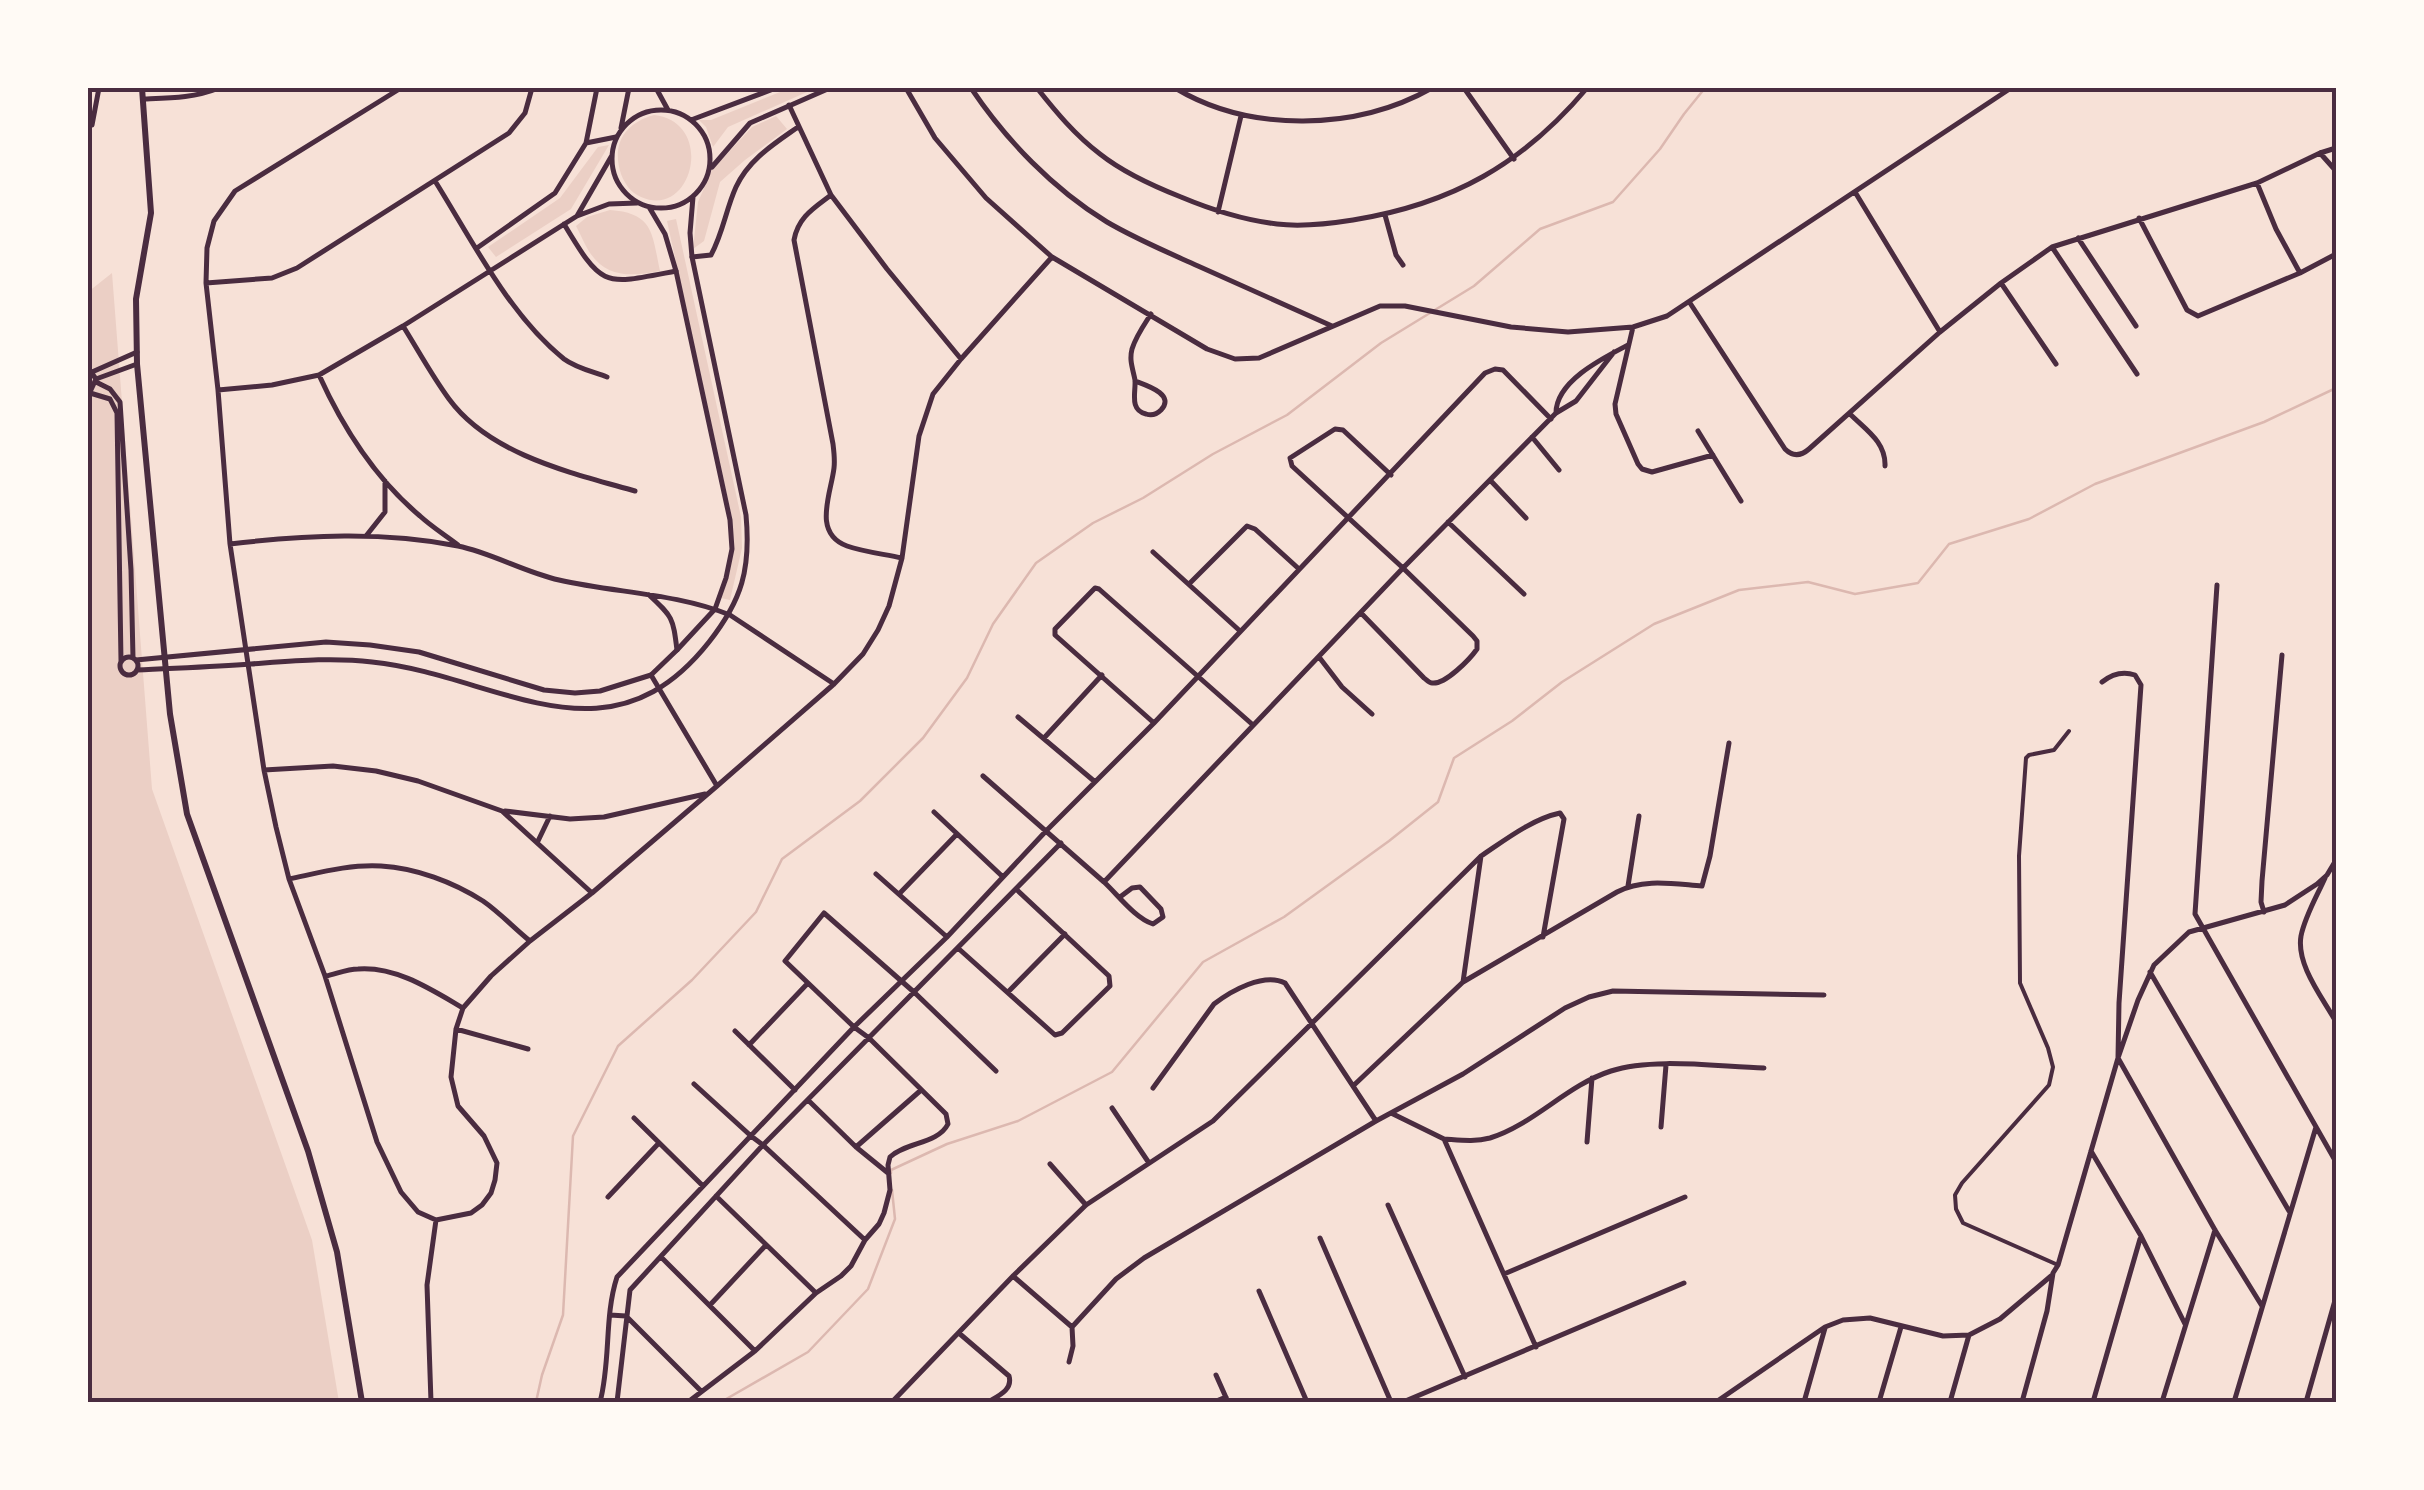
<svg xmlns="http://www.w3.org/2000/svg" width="2424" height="1490" viewBox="0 0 2424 1490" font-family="Quicksand,sans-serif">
<rect width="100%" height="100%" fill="#f7e1d7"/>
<path fill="#ebcfc5" d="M790,88h26l-88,39 -15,20 -7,-20 -7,-7h12z
M654,115c62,7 39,105 -13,82 -11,-5 -16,-13 -20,-23 -10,-30 4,-51 33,-59z
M776,116l11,13 -42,31 -25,22 -16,59 -11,8 5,-47 14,-32 40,-43z
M609,145l-38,64 -75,48 -8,-10 72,-49 38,-51z
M610,210c44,3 42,24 50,61 -31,6 -56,7 -73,-23 -4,-7 -7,-15 -11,-22l11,-9z
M676,219l65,298 1,31 -12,52 -9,-2c12,-27 13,-50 11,-80l-65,-297z
M112,273l40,516 160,451 27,162h-251v-1110z"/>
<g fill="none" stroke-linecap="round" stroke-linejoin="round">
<path stroke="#dcb8b0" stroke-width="2.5" d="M891,1173v-3l56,-26 71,-23 94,-49 91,-110 81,-45 105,-76 49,-39 16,-44 58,-37 50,-39 92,-58 85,-34 69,-8 47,12 63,-11 31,-39 80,-25 66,-35 169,-62 72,-34
M536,1402l6,-27 21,-60 10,-179 45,-90 74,-66 64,-68 26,-53 78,-58 63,-63 44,-60 26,-54 43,-61 57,-40 50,-25 70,-44 74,-39 94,-72 93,-57 66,-57 73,-27 47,-53 24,-35 21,-26
M721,1402l87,-50 60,-63 27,-70 -3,-29"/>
<path stroke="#4a2c40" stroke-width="4" d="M2058,1265l-95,-42 -7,-14 -1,-14 7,-12 87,-98 4,-18 -5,-19 -28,-65 -1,-127 7,-98 3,-3 25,-5 15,-19"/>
<path stroke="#4a2c40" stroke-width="5" d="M401,88l-166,103 -21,30 -7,27 -1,35 12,107 12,154 34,226 12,57 13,52 36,97 52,166 24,50 17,20 18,8 35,-7 11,-8 9,-12 4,-13 2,-17 -13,-27 -26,-30 -7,-29 5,-48 7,-21 28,-32 39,-35 62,-48 125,-107 117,-102 29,-30 15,-24 11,-24 13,-48 17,-122 14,-42 28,-35 91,-102
M906,88l29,50 51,60 66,59 155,92 28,10 24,-1 121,-52h25l106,21 57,5 65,-5 34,-11 344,-228
M971,88c35,52 82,101 136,134 29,17 60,30 91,44 44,20 89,40 134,60
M1037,88c19,24 38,47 63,66 24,19 53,32 81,43 31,13 62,23 96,27 24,3 51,0 76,-4 99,-16 170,-56 234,-132
M1175,88c75,45 181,43 257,0
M1464,88l50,71
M144,99c27,-1 50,-1 75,-11
M789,105l42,90 56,74 74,90
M92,125l7,-37
M586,143l30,-6
M2320,153l16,18
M435,181c37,59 74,134 129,178 12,9 30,13 43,18
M2257,183l19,46 24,44
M1855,192l85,140
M831,195c-17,13 -33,22 -37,45l39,204c1,8 2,16 1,24 -3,26 -22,65 13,78 17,6 37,8 55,12
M1218,212l23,-96
M1385,215l11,40 7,10
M577,216l34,-59
M2139,218l48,92 11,6 102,-43 36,-19
M564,224c39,65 39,61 112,47
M2078,238l58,88
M2052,247l85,127
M477,248l78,-55 31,-50 11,-55
M692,257l19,-2c12,-22 15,-46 25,-68 13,-28 38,-43 62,-60
M206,283l66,-5 25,-10 212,-135 16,-20 7,-25
M2001,283l55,81
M1690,303l95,146c8,8 16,7 24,0l131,-117 61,-49 51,-36 205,-64 63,-30 16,-5
M403,326c15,24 29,50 46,73 41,56 123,74 186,92
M1633,327l-18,77 1,10 22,50 4,5 10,3 61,-17
M319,375c24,53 57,104 101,141 12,11 25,19 38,29
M1135,381c10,4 41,13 26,29 -4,4 -9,6 -15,4 -17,-4 -10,-22 -11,-34 -2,-11 -6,-19 -3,-31 4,-13 12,-24 19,-35
M218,390l54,-5 47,-10 84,-49 174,-110 32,-12 28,-1
M1556,413c0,-32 47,-55 72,-68
M1850,414c16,16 36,28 35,52
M1698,431l43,70
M1532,437l27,33
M1490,480l36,38
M1448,522l76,72
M366,536l19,-24v-31
M230,544c76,-9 153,-13 228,2 34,7 66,26 101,34 57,13 116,13 171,35l104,69
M1153,552l87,79
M1190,583l57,-57 8,3 44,40
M2217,585l-22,329 141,248
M649,595c24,22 24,23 28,55
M1362,614l62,64c3,2 5,5 8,5 13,2 38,-24 45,-34v-8l-4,-5 -70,-68 -111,-102 -2,-8 45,-29 8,1 48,45
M1319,657l23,30 30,27
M651,675l66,111
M2102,682c10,-8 21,-11 33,-7l6,10 -22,318 -1,55 97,172 47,76
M1018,717l76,64
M1154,723l-99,-88v-6l40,-41 4,1 154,136
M1044,738l58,-63
M264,770l69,-4 43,5 42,10 84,30 90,82
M983,776l121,106c15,14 31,36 49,42l10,-7 -2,-8 -21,-22 -8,1 -12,9
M505,811l65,8 34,-2 101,-23
M934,812l69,65
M538,841l12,-25
M876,874l71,63
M2325,878c-8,18 -20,38 -24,58 -5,29 22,62 35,86
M289,879c29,-6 61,-15 92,-13 35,2 72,16 102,35 16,11 31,27 47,40
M1104,882l299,-314 153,-155 20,-12 38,-49
M1628,886l11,-70
M900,893l57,-59
M2264,912l-3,-10 1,-21 20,-226
M959,949l96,86 7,-2 48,-47 -1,-10 -93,-87
M2150,972l139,239
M326,976c10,-2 21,-7 32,-7 38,-3 74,21 105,39
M1463,982l18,-126
M1008,992l57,-58
M456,1029l72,20
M735,1031l60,59
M749,1045l59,-62
M694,1084l57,52 12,9 102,95
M1353,1086l110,-104 154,-90c26,-14 57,-8 85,-6l8,-30 19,-113
M1153,1088l61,-84c17,-13 50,-32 71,-21l91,138
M809,1101l47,46 32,26
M1112,1108l37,55
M1391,1113l53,26 92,208
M634,1118l69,68
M1661,1127l5,-62
M1444,1139c16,1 31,3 46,-1 43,-13 77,-53 121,-67 42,-14 109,-4 153,-3
M1587,1142l5,-64
M856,1147l64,-56
M2091,1151l50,85 44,88
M1050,1164l36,41
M716,1196l100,97
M608,1197l50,-53
M1388,1205l77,172
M1320,1238l71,164
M661,1257l94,94
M1504,1274l181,-77
M1013,1276l59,51 1,19 -4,16
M1259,1291l48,111
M710,1305l56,-60
M610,1315l16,1 75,75
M1072,1327l44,-48 28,-21 232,-137 87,-47 102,-66 24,-11 24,-6 211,4
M960,1334l49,42c4,14 -11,20 -21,26
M1216,1375l12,27
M431,1402l-4,-117 9,-65
M600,1402c11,-41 4,-85 17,-125l237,-250 93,-90 99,-106 108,-108 331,-350 10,-4 8,1 48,49
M617,1402l13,-112 133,-145 298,-302
M688,1402l67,-51 61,-58 25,-17 10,-10 14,-26 14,-16 5,-11 6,-23 -2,-25 2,-8c16,-15 48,-13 58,-33l-2,-10 -77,-76 -15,-11 -69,-66 39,-48 91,80 81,78
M892,1402l121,-126 73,-71 127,-84 268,-265c24,-16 51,-37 79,-43l4,6 -21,118
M1214,1402l12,-5
M1403,1402l281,-119
M1716,1402l109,-75 18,-7 27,-2 73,18 26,-1 31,-16 51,-43
M1804,1402l21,-74
M1879,1402l22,-75
M1950,1402l19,-67
M2022,1402l25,-91 6,-38 5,-8 60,-207 20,-58 16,-35 35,-33 96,-27 32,-21 10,-9 9,-15
M2093,1402l47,-163
M2162,1402l53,-172
M2234,1402l82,-275
M2306,1402l30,-105"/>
<path stroke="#4a2c40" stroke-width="5" d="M656,88l12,22
M612 159a49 49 0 1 1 98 0a49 49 0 1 1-98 0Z
M691,120l85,-32
M621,128l8,-40
M712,167l38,-44 80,-35
M88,368l8,11 -7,15
M92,372l45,-20
M96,379l41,-15
M96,382l14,7 10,13 11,168 2,88
M90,393l20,6 7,14 4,248
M120 666a9 9 0 1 1 18 0a9 9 0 1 1-18 0Z
M136,660l190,-18 44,3 49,7 125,38 31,3 25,-2 51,-16 26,-25 38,-41 11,-31 6,-29 -2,-29 -54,-249 -11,-37 -16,-27
M137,670c38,-2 76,-3 114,-6 41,-3 81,-7 121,-2 126,13 235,109 337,-20 33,-42 42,-73 37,-127l-54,-258 -2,-24 3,-36"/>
<path stroke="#4a2c40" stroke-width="6" d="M142,88l9,125 -15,86 1,65 33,350 17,100 121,337 29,101 25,150"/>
</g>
<rect width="2424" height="1490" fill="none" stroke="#fffaf5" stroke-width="180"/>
<rect x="90" y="90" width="2244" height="1310" fill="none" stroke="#4a2c40" stroke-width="4"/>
</svg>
